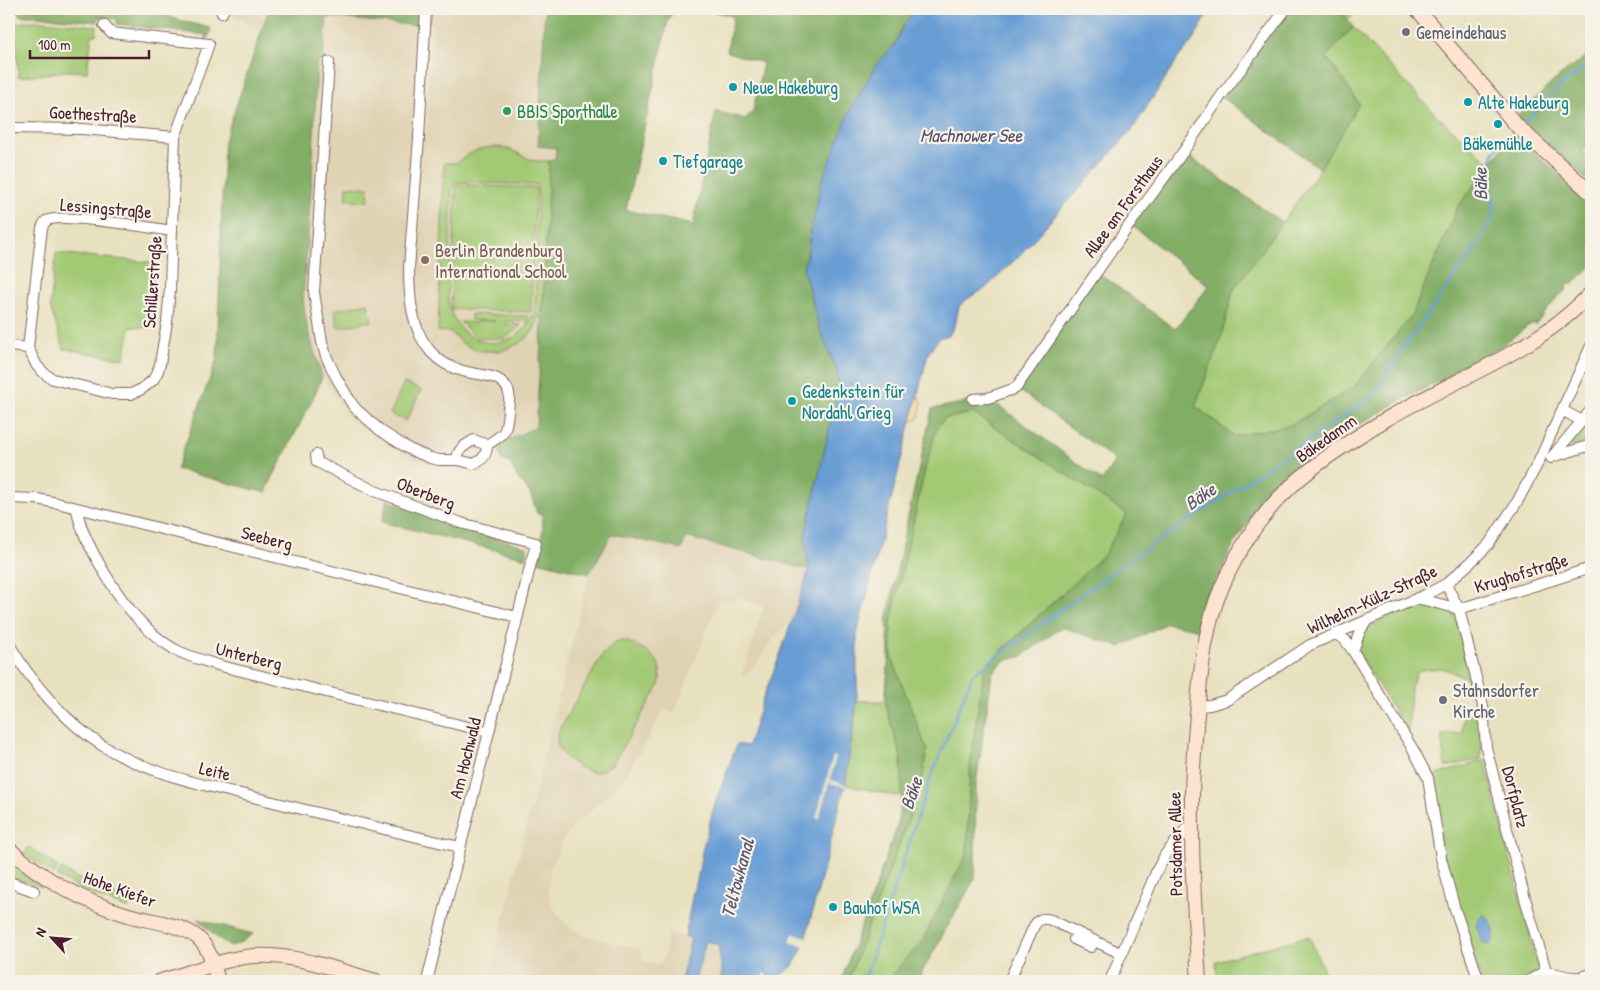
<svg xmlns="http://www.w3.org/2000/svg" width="1600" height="990" viewBox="0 0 1600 990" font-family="'Patrick Hand',sans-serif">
<rect width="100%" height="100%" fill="#f7f3e8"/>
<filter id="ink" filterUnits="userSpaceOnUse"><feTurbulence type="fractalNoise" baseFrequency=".02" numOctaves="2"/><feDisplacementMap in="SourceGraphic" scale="10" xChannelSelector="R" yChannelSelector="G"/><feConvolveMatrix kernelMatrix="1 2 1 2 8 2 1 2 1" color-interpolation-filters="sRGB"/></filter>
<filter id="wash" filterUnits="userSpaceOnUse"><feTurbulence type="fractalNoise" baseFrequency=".0096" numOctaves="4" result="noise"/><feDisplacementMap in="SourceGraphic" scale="20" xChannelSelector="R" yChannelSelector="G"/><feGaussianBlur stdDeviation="1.12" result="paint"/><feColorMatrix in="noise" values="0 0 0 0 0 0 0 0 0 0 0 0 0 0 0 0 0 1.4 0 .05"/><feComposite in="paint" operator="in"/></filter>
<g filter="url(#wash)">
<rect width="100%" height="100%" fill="#e8e1c0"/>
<path fill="#e0d3b4" d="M232,9h37l-8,21 -31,-17z
M433,9h112l-7,137 18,1 -1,13 -6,1 -6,147 -7,119 -32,15 -21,33 -45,-8 -27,-10 -21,-11 -29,-23 -11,-4 -28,-42 -15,-50 -4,-27 9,-122 5,-117h6l4,-44 95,9 -8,112h12z
M612,534l70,15 4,-12 123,33 -18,50 -17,17 -17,26 -14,15 -2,-1 23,-70 -24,-9 -7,3 -14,-1 -45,115 -9,-6 -43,73 -39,35 -19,21 -13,28 -3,23 2,10 6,13 7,9 6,6 13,8 60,15 -1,10 17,5 5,-4 5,-28 24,5 -11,43h-193l101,-407z
M705,941l13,4 4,28 -2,8h-25z"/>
<path fill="#a2c973" stroke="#76744f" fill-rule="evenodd" d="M1339,9h22l-13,10z
M26,21h17l54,5 -1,9h-4l-5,37 -19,-1 -49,6 -5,-53z
M1353,27l83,88 55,49 -34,44 -45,107 -58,72 -63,38 -57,11 -39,-30 25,-65 13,-50 87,-122 39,-65 -17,-27 -16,-20z
M1591,140v33l-4,-5 -5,-19z
M491,147c19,0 22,4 38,12 5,3 14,1 20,2l-6,147 -9,22 -8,9 -10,6 -15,6h-19l-8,-2 -12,-6 -12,-11 -12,-1 6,-168h13c10,-9 20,-14 34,-16zM455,182l82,3 1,14 -3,110c-15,50 -82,43 -87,-12l4,-105z
M456,185l80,3 -5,124 -80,-3z
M347,186l22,1 -1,14 -22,-1z
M56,253l100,10 -5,65 -21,-1 -6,32 -60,-10 -14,-42z
M368,303l4,18 -34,7 -4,-18z
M471,314l57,2v6l-22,-1v3l15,1 -16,14 -29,-1 -16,-16 16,1 1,-2h18l-24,-1z
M404,383l17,7 -15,31 -16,-7z
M973,413l154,101 -23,41 -120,112 -14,100 -3,87 -45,87 -25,28 -7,12h-42l65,-174 14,-57 -35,-92 -1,-36 34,-153 12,-42 9,-9z
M1591,423v18l-22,6c4,-10 15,-16 22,-24z
M1416,603l29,7 9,3 6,19 9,42 3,6 -30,-12 -21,2 -5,3 -5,14 -3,46 -50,-81v-6l9,-18z
M620,641c10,0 15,4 23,8 16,9 20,19 16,37l-46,77c-6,5 -13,10 -22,9 -11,-3 -30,-15 -33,-26 -2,-6 0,-11 1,-16l44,-76 10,-10z
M857,701h28l16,56 1,37 -6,2 -51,-11z
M1476,703l6,21 -1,35 -36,8 -4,-32 21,-2 2,-25z
M1485,760l54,211 -20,10h-37l-38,-116 -12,-89z
M29,847l29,20 -4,8 -30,-21z
M9,857l35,26 -2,4 -33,-10z
M61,869l29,16 40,16 -2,8 -42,-17 -29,-15z
M1309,936l19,45h-111l-1,-20z"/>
<path fill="#81ad65" stroke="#666648" d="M13,9h141l18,9 38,10 1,3 -4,9h-2l1,-5 -89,-11v-5l-19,-2v5l-63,-6h-14z
M269,9h157l-4,17 -95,-9 -4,44 -6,1 -5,116 -9,122 4,27 15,50 -7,17 -47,93 -2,6 -90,-24 41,-110 7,-217z
M545,9h129l-6,12 -42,189 67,15 23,-114 29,8 8,-8 10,-48 -36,-11 6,-36 -34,-7h217l-12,16 -10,21 -18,19 -66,166 -2,21 -5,16 17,61 17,43 2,14 -34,151 4,33 -123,-33 -4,12 -70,-15 -23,40 -52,-13 6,-33 -1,-14 -5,-1c-3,-9 -5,-17 -10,-24 -8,-10 -12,-12 -16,-25l-9,-4 -3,-7 5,-11 32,-15 7,-119 6,-147 6,-2 1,-11 -18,-2z
M1286,9h53l14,18 -27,30 33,47 -39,65 -99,-73z
M1591,52v88l-9,10c4,12 9,22 9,34l-69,-62 -4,-7 37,-35z
M1514,133l57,53 20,21v60l-20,18 -1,-1 -4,4 1,1 -9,8 -22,27h-5c-12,8 -22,17 -34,25 -16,10 -33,19 -50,28 -35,18 -70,36 -103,56 -75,46 -123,113 -145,197l-32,-7 -47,24 -58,-20 -41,30 -16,3 -13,13 -16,111 -1,94 -58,103h-27l7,-12 25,-28 45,-87 3,-87 14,-100 120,-112 23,-41 -154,-101 -27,5 -9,9 -12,42 -34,153 1,36 35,92 -4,26 -10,31 -65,174h-7l56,-154 5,-33 -1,-37 -16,-56 4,-45 -2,-35 17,-86 28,-126 56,-11 114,83 13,-21 -99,-72 80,-117 79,58 34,-43 -79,-62 53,-72 99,70 -49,69 -13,50 -25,65 39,30 57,-11 63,-38 58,-72 45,-107z
M387,500l69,26 71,21v11l-145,-36z
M198,919l55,15 -15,10 -9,2 -13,-9z"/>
<path fill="#eeda9e" stroke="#9c7c64" d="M918,395l4,8 -3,14 -8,5z"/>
<path fill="#699ed5" stroke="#5a5e80" d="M916,9h294l-16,30 -15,18 -47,73 -115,128 -31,30 -22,13 -5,6 -3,15 -7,14 -9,1 -12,17 -71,280v67l-12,84 -39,152 -6,16 -8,14 -20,14h-2l-4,-11 -6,11h-13v-3l-13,-3 -2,6h-12l2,-8 -4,-28 -12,-4 -11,40h-14l10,-43 -6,-2 8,-44 4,-11 6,-34 12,-44 22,-59 11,2 15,-48 17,-43 29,-85 -4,-33 34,-151 -2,-14 -17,-43 -17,-61 5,-16 2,-21 4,-13 7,-35 28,-70 27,-48 18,-19 10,-21z
M1484,915c9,6 16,25 4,30l-5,-2 -7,-18 4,-8z"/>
<path fill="#e8e1c0" d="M833,756l3,1 -6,23 17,5v2l-18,-4 -10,36 -3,-1z
M793,934l15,3 -3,9 -15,-4z"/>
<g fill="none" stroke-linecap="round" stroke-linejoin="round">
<path stroke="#699ed5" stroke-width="2.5" d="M1522,125l37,-38 32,-24
M864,981l65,-199 44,-108 151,-110 248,-167 32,-50 78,-108 13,-26 -5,-30 3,-30 23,-22"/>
</g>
</g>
<g filter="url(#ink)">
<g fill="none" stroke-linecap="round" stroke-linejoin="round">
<defs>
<path id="street" d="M222,13l2,-4
M104,25l7,8 98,11 -34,93 -5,152 -3,33 -7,42 -2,7 -5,9 -11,9 -11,5h-19l-59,-15 -8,-5 -8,-8 -9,-18 14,-120c1,-2 2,-6 4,-7 12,-9 108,7 126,10
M329,62l-15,230 8,50 4,14 10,21 16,27 5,6 24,21 28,18 21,9 9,2h19l16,4c9,-4 13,-9 13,-19 19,-13 18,-9 21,-33 0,-6 2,-13 1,-19 -5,-20 -30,-17 -46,-22 -12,-3 -24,-10 -32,-19 -20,-22 -22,-57 -22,-84l10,-130 7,-129
M9,128l73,1 93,8
M9,346l19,2
M973,399l15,-1 28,-10 114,-164 53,-72 38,-56 65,-87
M1562,410l20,11
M316,455l1,7 58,29 86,32 75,20 -109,438
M1552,457l39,-12
M1551,458l40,-48
M458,460c-2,-11 8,-15 16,-20l13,5
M9,498l28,1 20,4 460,114
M77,508c2,17 9,31 17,46 19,36 44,74 80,95 15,8 31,12 47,17l267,66
M1446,584l13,25 24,97 3,41 38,148 22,76
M1417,598l42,11
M1459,609l132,-41
M1336,634l9,6 8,11 61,100 14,27 13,80 13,48 25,75
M9,644c22,38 57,79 94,102 49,30 107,40 162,54 65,16 130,32 195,47
M1353,651l7,-20 8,-12
M1198,706l12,-1 17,-5 83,-55 115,-50 21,-11 24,-21 19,-19 28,-42 21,-39 53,-117
M9,882l25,9
M1074,939l17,8
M1546,971c15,4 30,10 45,3
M1009,981l25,-55c4,-7 9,-9 17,-6l71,34
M1110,981l47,-111 8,-15 26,-32
M1528,981l18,-10"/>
<path id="secondary" d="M1417,9l101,118 73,66
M9,849c33,29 73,52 116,65 22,7 54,9 72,23 13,11 17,29 21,44
M161,981c30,-8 60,-22 92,-25 42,-3 83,14 123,25
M1199,981c-4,-60 -8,-120 -7,-181 0,-32 3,-64 6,-97 3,-35 7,-70 19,-104 14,-36 35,-72 62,-101 30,-31 69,-56 106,-78 67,-40 153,-69 206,-127"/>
</defs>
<use href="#street" stroke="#81635f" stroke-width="12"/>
<use href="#secondary" stroke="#81635f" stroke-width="16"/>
<use href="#street" stroke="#fff" stroke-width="10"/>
<use href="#secondary" stroke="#fde4d1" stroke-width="14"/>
</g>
</g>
<g fill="#6b7280" stroke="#f7f3e8" stroke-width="2">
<circle cx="1406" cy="32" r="5"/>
<circle cx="1443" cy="700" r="5"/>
</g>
<g fill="#0f9aa8" stroke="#f7f3e8" stroke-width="2">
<circle cx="733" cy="87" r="5"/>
<circle cx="1468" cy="102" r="5"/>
<circle cx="1498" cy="124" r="5"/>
<circle cx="663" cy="161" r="5"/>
<circle cx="792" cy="401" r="5"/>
<circle cx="833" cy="907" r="5"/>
</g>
<circle fill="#2e9e5b" stroke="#f7f3e8" stroke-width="2" cx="507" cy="111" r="5"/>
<circle fill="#8d6e63" stroke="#f7f3e8" stroke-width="2" cx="425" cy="260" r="5"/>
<g text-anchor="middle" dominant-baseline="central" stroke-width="4.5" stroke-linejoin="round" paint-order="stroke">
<g font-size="18" fill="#5b616d" stroke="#f7f3e8" text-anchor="start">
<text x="1416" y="32">Gemeindehaus</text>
<text x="1453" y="690">Stahnsdorfer<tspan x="1453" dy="21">Kirche</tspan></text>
</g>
<g font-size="18" fill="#0d838f" stroke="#f7f3e8" text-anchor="start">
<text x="743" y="87">Neue Hakeburg</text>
<text x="1478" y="102">Alte Hakeburg</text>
<text x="1498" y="143" text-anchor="middle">Bäkemühle</text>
<text x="673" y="161">Tiefgarage</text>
<text x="802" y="391">Gedenkstein für<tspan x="802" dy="21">Nordahl Grieg</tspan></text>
<text x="843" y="907">Bauhof WSA</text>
</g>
<g font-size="18" fill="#27864d" stroke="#f7f3e8" text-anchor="start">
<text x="517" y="111">BBIS Sporthalle</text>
</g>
<g font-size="18" fill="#4a1f2b" stroke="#f7f3e8">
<text transform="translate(93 114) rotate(3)">Goethestraße</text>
<text transform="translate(1123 206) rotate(-54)">Allee am Forsthaus</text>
<text transform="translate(106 208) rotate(5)">Lessingstraße</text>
<text transform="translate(152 282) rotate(-86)">Schillerstraße</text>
<text transform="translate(1326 438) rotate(-35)">Bäkedamm</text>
<text transform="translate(426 493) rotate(21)">Oberberg</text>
<text transform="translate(267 538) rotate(14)">Seeberg</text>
<text transform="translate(1521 573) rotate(-17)">Krughofstraße</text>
<text transform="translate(1372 599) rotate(-25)">Wilhelm-Külz-Straße</text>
<text transform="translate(249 656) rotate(14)">Unterberg</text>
<text transform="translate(465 758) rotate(-76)">Am Hochwald</text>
<text transform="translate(215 771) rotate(14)">Leite</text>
<text transform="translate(1516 797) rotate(76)">Dorfplatz</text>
<text transform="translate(1175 844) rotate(-91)">Potsdamer Allee</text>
<text transform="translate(120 889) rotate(20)">Hohe Kiefer</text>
</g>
<g font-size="18" fill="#785e54" stroke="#f7f3e8" text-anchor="start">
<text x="435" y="250">Berlin Brandenburg<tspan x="435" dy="21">International School</tspan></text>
</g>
<g font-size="19" font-style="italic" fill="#56526f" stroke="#f7f3e8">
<text x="971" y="135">Machnower See</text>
<text transform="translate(1480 184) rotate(-91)">Bäke</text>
<text transform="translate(1200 496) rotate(-34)">Bäke</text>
<text transform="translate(911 793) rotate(-71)">Bäke</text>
<text transform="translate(737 878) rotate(-75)">Teltowkanal</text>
</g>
</g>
<rect width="1600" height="990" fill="none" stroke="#f7f3e8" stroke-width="30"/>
<g transform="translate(52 938) rotate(296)" stroke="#f7f3e8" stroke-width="4" paint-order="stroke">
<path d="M0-4L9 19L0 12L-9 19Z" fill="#4a1f2b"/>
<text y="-8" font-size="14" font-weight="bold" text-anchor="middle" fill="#4a1f2b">N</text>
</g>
<path d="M30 50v8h119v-8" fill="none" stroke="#4a1f2b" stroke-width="2.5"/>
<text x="38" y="50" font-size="15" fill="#4a1f2b" stroke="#f7f3e8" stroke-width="4" paint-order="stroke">100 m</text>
</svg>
